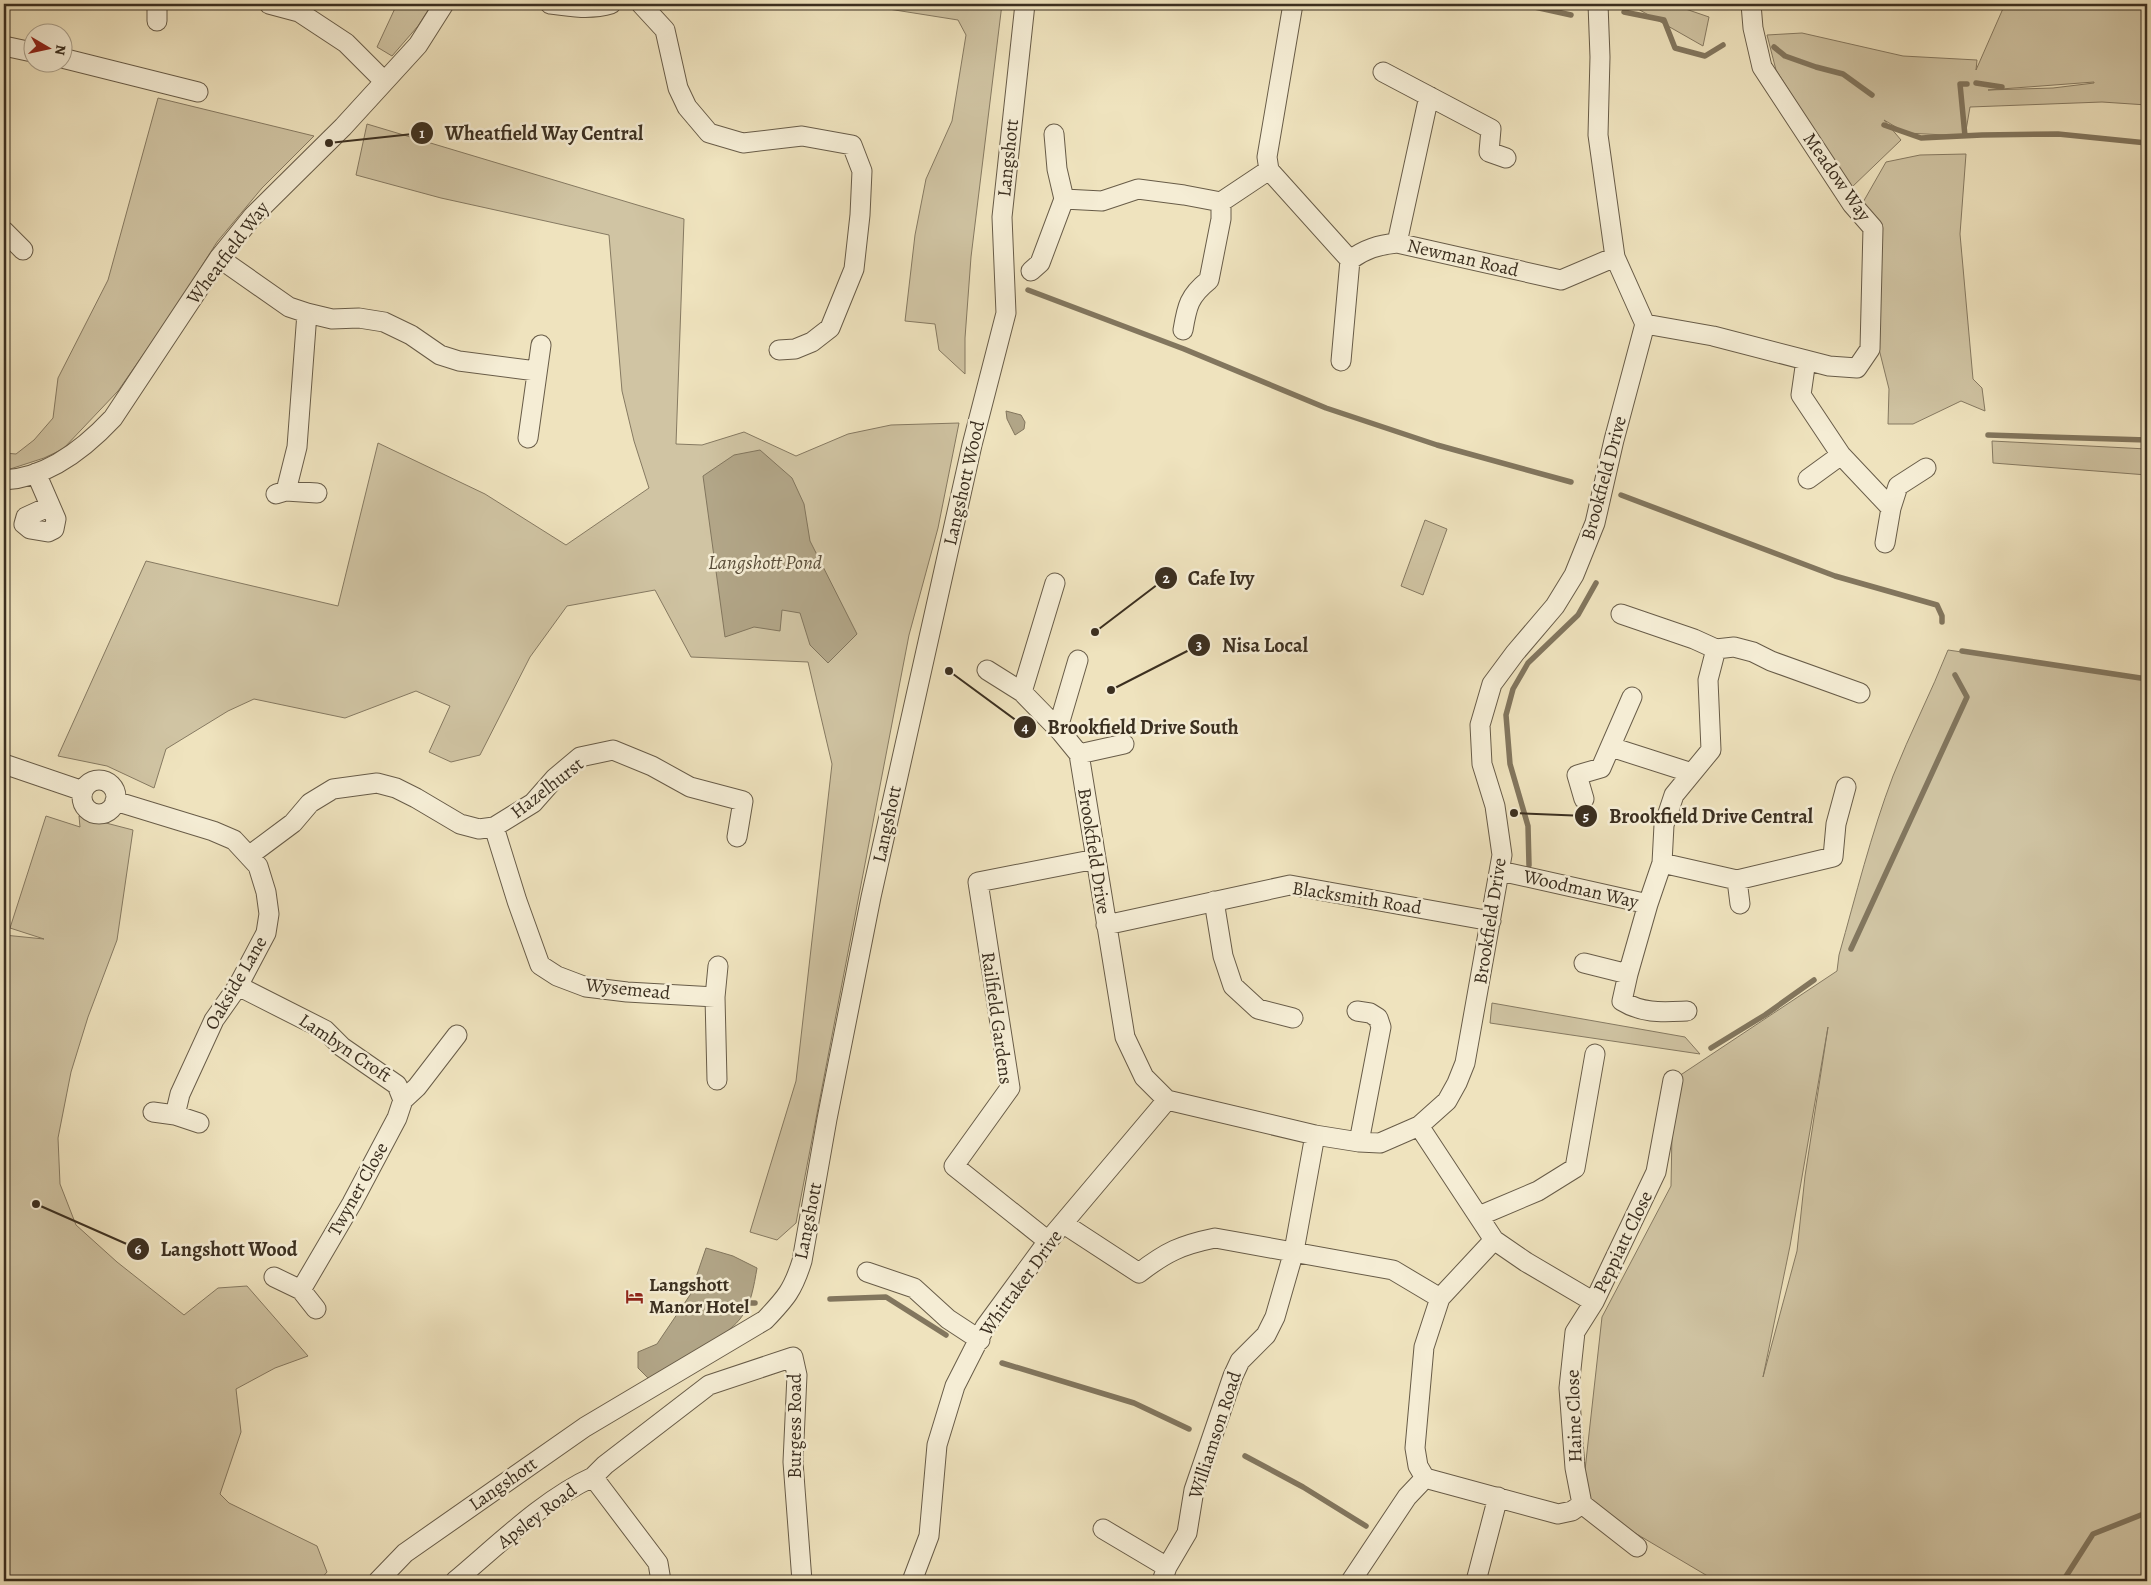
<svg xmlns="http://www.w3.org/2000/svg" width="2151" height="1585" viewBox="0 0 2151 1585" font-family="Alegreya,serif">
<rect width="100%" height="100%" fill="#efe3be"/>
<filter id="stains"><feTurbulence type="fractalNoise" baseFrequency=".004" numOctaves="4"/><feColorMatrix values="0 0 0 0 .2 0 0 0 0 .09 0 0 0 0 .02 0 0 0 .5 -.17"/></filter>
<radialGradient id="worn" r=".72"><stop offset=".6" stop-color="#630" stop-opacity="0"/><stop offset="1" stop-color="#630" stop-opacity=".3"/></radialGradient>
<path fill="#d0c4a3" stroke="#867a62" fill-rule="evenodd" d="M397,4h35l-14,22 -26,30 -15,-9z
M857,4h145l-31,253 -6,81v36l-26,-24 -4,-26 -30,-3 10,-86 11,-56 26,-58 14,-86 -8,-15z
M1638,4h33l38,13 -6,29 -65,-37z
M2005,4h142v101l-45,-3 -132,5 -5,29 -59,-3 -22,-13 17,20 -50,48 -75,-118 -9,-35 35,-2 101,23 74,4 -1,10zM2094,83l-41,5 -65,2 106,-8z
M158,98l156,38 -52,52 -45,54 -45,71 -54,78 -55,58 -19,9 -40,13v-18l12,1 18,-14 19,-22 5,-40 50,-98z
M367,124l317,95 -8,225 26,1 42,-13 52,24 52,-22 43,-9 68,-2 -21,105 -29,107 -113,588 -19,17 -27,-8 46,-151 36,-317 -24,-102 -117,-5 -36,-67 -88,16 -37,51 -50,98 -29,7 -22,-10 21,-46 -34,-15 -71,27 -91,-19 -26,12 -62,38 -12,39 -47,-22 -49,-10 88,-195 192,45 40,-163 107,51 81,51 83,-57 -15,-47 -12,-50 -13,-156 -168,-37 -85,-23z
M1966,154l-6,80 13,145 9,9 3,23 -24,-10 -48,23h-25l1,-35 -10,-40 1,-127 -18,-18 24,-42 34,-7z
M1992,441l155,8v26l-154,-12z
M1425,520l22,9 -24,66 -22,-9z
M1948,650l199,29v902h-431l-98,-58 -30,-24 -4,-20 18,-162 69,-131 2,-106 164,-109 2,-16c17,-60 32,-121 54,-179 17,-43 38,-83 55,-126zM1828,1027l-23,149 -8,75 -34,126 27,-131z
M46,816l34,11 -1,-11 54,14 -16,110 -29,77 -17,55 -13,66 2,46 16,41 41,37 67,53 34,-27 29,-2 61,70 -33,12 -39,21 5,43 -21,62 9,9 88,43 10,26 -8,9h-315v-646l40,4 -34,-11z
M1492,1003l193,34 15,17 -210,-31z"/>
<path fill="#b2a688" stroke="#82765e" d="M1006,411l15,4 4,7 -1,7 -9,6 -8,-16z
M760,450l32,28 12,26 6,37 47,93 -29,29 -18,-18 -10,-32 -18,-3 -2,21 -26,-4 -29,10 -22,-161 31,-21z
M706,1248l27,8 24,12c-3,17 -6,38 -17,51 -18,22 -66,46 -90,61l-12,-12v-16l19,-8 4,-6 29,-43z"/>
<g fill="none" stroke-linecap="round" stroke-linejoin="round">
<path stroke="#82765e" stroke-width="5.5" d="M1521,4l50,11
M1624,12l40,8 11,28 30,8 18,-11
M1774,47l11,9 31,11 27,7 29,21
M1976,83l26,4
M1884,125l37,13 61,-3 76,-1 89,9
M1965,136l-5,-52h7
M1028,290l156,59 142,59 111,37 134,37
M1988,435l159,5
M1621,495l214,81 102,29 5,11v6
M1962,651l185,28
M1529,865l-1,-39 -18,-62 -4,-49 7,-26 15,-26 50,-48 18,-32
M1851,949l116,-252 -12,-22
M1711,1048l54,-33 49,-35
M830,1299l56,-2 60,38
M748,1303h7
M1002,1363l132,40 55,26
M1245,1456l58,31 63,39
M2063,1581l30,-47 53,-21"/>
<defs>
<path id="minor" d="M269,4l30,8 47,31 38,38
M550,4c21,3 41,6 61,0
M641,4l24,26 13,58 9,19 22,26 34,10 59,-7 50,9 10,26 -2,44 -6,54 -24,59 -18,14 -17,7 -16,1
M1293,4l-26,153 2,13 81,90
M157,21v-17
M4,46l28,6
M62,58l136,34
M1383,72l108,57 -2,23 17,6
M1064,199l38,2 36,-12 46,6 37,7 48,-32
M4,231l19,19
M1397,243l32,-147
M219,258l70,49 18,6 25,6 27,-1 25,4 27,13 29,20 19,6 77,10
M1031,271l9,-8 24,-64 -7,-30 -3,-35
M1645,324l68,12 116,30 28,2 13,-19 3,-121 -21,-24 -90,-137 -9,-39 -2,-24
M1183,330c4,-24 6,-34 26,-50l12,-61v-17
M1806,360l-5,35 40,60 50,53 -6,35
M1341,361l9,-101c15,-11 28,-15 47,-17l164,37 54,-23
M528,438l13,-93
M36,473l20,46 -2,10 -6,3 -18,-3 -6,-5 2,-7 24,-11
M1808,479l33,-24
M4,480c43,-2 80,-31 109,-62l106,-160 34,-42 90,-89 75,-82 26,-41
M286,491l11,-44 10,-134
M276,494l10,-3 31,2
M1891,508l7,-22 28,-18
M1716,649l18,-2 19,5 18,9 89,32
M987,670l35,22 39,40 18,22 46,283 19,40 23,23 148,35 44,7 21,1 39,-17 28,-25 10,-18 8,-20 37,-208 -7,-49 -13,-42 -2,-39 12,-41 23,-31 40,-47 19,-31 21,-52 19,-83 31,-116 -30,-67 -17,-122 2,-78 -2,-53
M1022,692l33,-109
M1061,732l-1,-11 18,-61
M1611,747l81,26
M1079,754l45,-10
M4,764l79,27
M82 797a17 17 0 1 1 34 0a17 17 0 1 1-34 0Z
M1584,799l-7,-24 24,-7 31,-71
M115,801l98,30 21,9 24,26 8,26 3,22 -3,19 -28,53 -24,34 -34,74 -5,21 -22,-3
M494,827l23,74 23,64 17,11 29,11 41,5 88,5
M250,855l43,-32 17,-20 23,-14 44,-6 19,5 20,10 44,26 19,5 15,-2 39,-24 22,-25 25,-21 33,-7 39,16 38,21 53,14 -6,36
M1662,863l75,17 96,-23 3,-33 10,-37
M1500,871l148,33 14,-41 2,-38 10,-30 37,-45 -3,-70 8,-31 -22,-10 -73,-25
M1737,880l3,24
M1214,901l9,55 10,30 25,23 35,9
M1648,904l-20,70 -6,27c21,13 41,11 65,10
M1106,925l184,-40 201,36
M1584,963l44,11
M238,986l87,44 17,17 55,38 6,15 -6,18 -45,85 -51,87 15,19
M1357,1011l13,2 8,5 3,9 -22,115
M717,1080l-2,-83 3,-31
M403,1100l14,-13 40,-52
M175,1115l24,8
M1419,1126l75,114 32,22 68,40
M1479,1216l59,-25 37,-23 20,-114
M1064,1224l75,49c27,-21 42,-28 76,-35l178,32 47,28
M1048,1241l-94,-75 56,-78 -32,-206 118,-23
M867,1272l47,16 34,31 32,21
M274,1277l27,13
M593,1477l12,-12 104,-80 84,-28 4,18 -4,87 9,119
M1425,1478l133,36 14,-3 10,-7 55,43
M1582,1504l-7,-36 -6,-80 6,-56 19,-30 62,-130 17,-92
M1103,1529l64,38
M378,1581l27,-28 180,-126 180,-107c21,-22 28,-30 37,-59l25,-142 44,-222 101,-452 34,-132 -4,-96 23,-213
M455,1581c42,-35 89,-82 138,-104l65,86 3,18
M912,1581l17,-45 8,-91 18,-59 30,-59 63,-86 119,-141
M1162,1581l5,-14 20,-34 7,-43 39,-114 7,-15 26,-26 9,-18 19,-66 21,-116
M1351,1581l56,-84 18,-19 -7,-12 -3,-18 9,-101 16,-49 54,-58
M1476,1581l22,-84"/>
</defs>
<use href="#minor" stroke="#685c48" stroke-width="21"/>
<use href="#minor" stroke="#f5edd5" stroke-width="19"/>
</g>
<defs>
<symbol id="hotel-bare" viewBox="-9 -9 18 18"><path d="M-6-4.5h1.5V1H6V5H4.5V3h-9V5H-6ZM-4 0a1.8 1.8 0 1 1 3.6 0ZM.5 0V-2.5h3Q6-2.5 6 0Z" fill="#8f2418" stroke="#f5edd5" stroke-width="2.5" paint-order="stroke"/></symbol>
</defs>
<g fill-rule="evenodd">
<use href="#hotel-bare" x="622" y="1284" width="25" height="25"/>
</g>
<g text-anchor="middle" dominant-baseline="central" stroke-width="5" stroke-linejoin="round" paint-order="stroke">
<g font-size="19" fill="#3b2f20" stroke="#f5edd5">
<text transform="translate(1008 158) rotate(-84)">Langshott</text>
<text transform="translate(1837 177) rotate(55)">Meadow Way</text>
<text transform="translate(228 253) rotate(-53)">Wheatfield Way</text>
<text transform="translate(1463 258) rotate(13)">Newman Road</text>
<text transform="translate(1604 478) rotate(-75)">Brookfield Drive</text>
<text transform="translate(964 483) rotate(-77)">Langshott Wood</text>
<text transform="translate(547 788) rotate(-38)">Hazelhurst</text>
<text transform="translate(887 824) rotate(-78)">Langshott</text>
<text transform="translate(1094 851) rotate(81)">Brookfield Drive</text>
<text transform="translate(1581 889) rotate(13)">Woodman Way</text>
<text transform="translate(1357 898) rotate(9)">Blacksmith Road</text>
<text transform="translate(1490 921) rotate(-81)">Brookfield Drive</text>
<text transform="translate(236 983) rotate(-60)">Oakside Lane</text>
<text transform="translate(628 989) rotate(6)">Wysemead</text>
<text transform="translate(997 1018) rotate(82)">Railfield Gardens</text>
<text transform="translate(345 1048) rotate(34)">Lambyn Croft</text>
<text transform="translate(358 1189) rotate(-61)">Twyner Close</text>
<text transform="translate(808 1221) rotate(-79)">Langshott</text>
<text transform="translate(1623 1242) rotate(-64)">Peppiatt Close</text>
<text transform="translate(1021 1283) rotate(-54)">Whittaker Drive</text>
<text transform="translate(1574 1416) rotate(-92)">Haine Close</text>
<text transform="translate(795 1426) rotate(-90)">Burgess Road</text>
<text transform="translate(1215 1435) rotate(-72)">Williamson Road</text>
<text transform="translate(503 1484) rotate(-35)">Langshott</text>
<text transform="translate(537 1516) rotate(-37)">Apsley Road</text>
</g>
<g font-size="19" font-weight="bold" fill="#3b2f20" stroke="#f5edd5" text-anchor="start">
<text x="649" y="1285">Langshott<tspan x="649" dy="22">Manor Hotel</tspan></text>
</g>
<g font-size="20" font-style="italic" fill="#594d3a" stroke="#f5edd5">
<text x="765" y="562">Langshott Pond</text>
</g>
</g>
<path fill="none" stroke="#3b2f20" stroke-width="2" d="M329 143L422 133M1095 632L1166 578M1111 690L1199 645M949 671L1025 727M1514 813L1586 816M36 1204L138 1249"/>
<g fill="#3b2f20" stroke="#f5edd5" stroke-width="2">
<circle cx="329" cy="143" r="5"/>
<circle cx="1095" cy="632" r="5"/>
<circle cx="1111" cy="690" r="5"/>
<circle cx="949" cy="671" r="5"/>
<circle cx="1514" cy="813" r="5"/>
<circle cx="36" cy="1204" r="5"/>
<circle cx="422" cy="133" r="12"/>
<circle cx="1166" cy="578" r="12"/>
<circle cx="1199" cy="645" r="12"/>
<circle cx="1025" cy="727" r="12"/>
<circle cx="1586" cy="816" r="12"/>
<circle cx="138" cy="1249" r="12"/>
</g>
<g font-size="15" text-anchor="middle" font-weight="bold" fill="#fff">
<text x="422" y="138">1</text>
<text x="1166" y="583">2</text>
<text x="1199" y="650">3</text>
<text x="1025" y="732">4</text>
<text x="1586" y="821">5</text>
<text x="138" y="1254">6</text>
</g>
<g font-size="20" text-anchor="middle" font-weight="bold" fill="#3b2f20" stroke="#f5edd5" stroke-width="5" stroke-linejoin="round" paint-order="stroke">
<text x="544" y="140">Wheatfield Way Central</text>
<text x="1221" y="585">Cafe Ivy</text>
<text x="1265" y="652">Nisa Local</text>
<text x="1143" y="734">Brookfield Drive South</text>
<text x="1711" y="823">Brookfield Drive Central</text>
<text x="229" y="1256">Langshott Wood</text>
</g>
<rect width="2151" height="1585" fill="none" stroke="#efe3be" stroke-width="20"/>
<rect x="5" y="5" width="2141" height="1575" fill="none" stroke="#3b2f20" stroke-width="2.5"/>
<rect x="10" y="10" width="2131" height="1565" fill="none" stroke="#3b2f20"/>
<g transform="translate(48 48) rotate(99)"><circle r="24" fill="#f5edd5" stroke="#aba18d"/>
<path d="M0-4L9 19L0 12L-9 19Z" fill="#8f2418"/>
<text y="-8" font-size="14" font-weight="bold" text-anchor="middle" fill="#3b2f20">N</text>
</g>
<rect width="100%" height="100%" filter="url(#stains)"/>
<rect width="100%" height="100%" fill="url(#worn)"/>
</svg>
